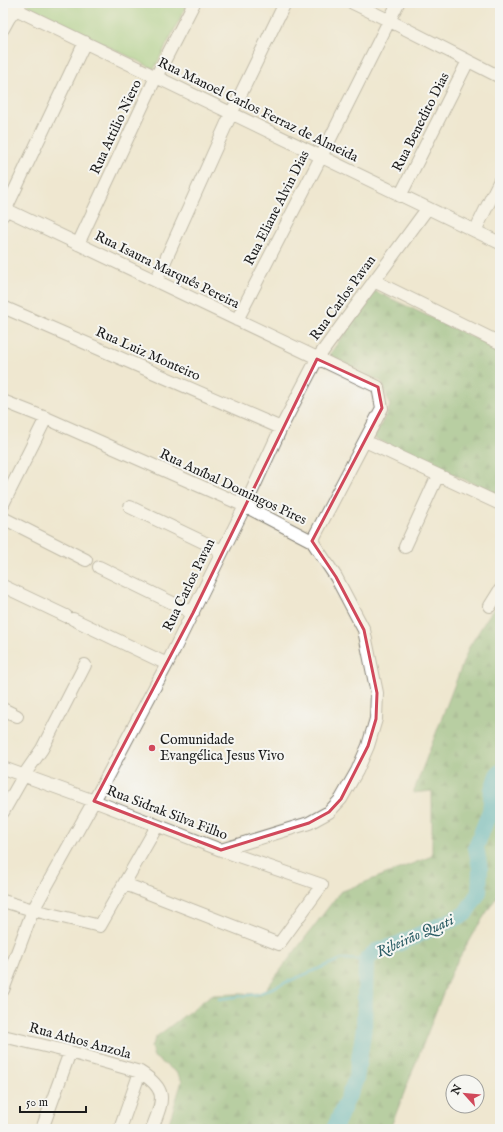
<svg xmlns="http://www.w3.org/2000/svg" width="503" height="1132" viewBox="0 0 503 1132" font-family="'IM FELL English',serif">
<defs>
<pattern id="forest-firs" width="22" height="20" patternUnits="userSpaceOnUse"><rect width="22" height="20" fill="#77af6c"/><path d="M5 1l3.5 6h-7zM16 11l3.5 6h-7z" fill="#618e58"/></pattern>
</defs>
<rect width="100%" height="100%" fill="#f6f6f2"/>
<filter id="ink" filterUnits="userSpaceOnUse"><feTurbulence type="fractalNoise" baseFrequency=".025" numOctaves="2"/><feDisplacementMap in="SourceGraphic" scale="8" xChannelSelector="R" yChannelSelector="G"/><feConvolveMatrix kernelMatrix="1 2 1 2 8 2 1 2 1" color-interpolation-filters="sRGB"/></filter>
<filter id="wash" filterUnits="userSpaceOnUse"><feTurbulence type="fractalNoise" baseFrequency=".012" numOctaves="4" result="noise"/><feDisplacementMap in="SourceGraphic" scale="16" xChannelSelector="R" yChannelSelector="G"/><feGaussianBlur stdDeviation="0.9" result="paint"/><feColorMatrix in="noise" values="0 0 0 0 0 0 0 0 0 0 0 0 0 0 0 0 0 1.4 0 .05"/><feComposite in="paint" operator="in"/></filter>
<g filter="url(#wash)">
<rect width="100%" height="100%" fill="#efe7d0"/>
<path fill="url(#forest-firs)" stroke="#4a6644" d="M375,291l125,59v146l-126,-58 16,-32 -8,-24 -53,-27z
M500,598v294l-28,43 -21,38 -61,156h-223l15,-48 -6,-9 -22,-15 -3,-10 5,-10 55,-42 52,-2 77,-101 92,-36v-65l-19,2 56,-146z"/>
<path fill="#94cb7d" stroke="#58744c" d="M29,3h159l-34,66 -127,-63z"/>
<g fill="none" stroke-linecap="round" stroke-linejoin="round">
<path stroke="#44b0c2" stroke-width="2.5" d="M219,999l39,-5 84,-35 24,1"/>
<path stroke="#44b0c2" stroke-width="16" d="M334,1129l22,-50 8,-51 2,-68 10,-9 22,-7 67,-30 14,-22 1,-23 -4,-22 14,-36 2,-21 5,-15 3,-3"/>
</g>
</g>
<g filter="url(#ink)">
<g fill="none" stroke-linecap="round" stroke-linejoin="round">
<defs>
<path id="minor" d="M3,3l497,240
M353,3l35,17 112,57
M3,29l6,-11 11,-14
M400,196l68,-135
M3,208l375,179 4,21 -70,133
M3,215l82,-173
M475,231l25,-51
M78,244l78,-167 38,-74
M156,281l75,-167 54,-111
M374,281l126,62
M3,307l278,121
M237,320l84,-163 77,-154
M3,401l43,17 199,88 67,35 24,36 28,53 13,63 -1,26 -8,27 -11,25 -16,28 -12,13 -20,11 -88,27
M365,441l135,63
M3,504l43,-86
M130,507l92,44
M3,518l83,42
M405,547l33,-72
M99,567l94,46
M3,586l63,30
M490,606l10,-16
M73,619l94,45
M3,709l14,7
M3,768l91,33 127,49 101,35 -43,59 -154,-60
M3,812l21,-37 18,-26 43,-84
M3,901l30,9 67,16 57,-100
M3,990l30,-80 61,-109 73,-137 78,-158 36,-78 36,-69 110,-150
M3,1036l67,16 70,20c30,19 22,29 12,57
M42,1129l28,-77
M120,1129l20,-57"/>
</defs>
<use href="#minor" stroke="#868276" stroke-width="14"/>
<use href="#minor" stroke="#fff" stroke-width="12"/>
</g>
</g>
<path d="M0 0H503V1132H0ZM317,359l61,28 4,21 -70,133 24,36 28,53 13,63 -1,26 -8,27 -27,53 -12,13 -20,11 -88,27 -127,-49 99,-188z" fill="#efe7d0" fill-opacity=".55" fill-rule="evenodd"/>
<path fill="none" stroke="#d1495b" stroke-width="3" stroke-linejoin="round" d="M317,359l61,28 4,21 -70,133 24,36 28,53 13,63 -1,26 -8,27 -27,53 -12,13 -20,11 -88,27 -127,-49 99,-188z"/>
<circle fill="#d1495b" stroke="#f6f6f2" stroke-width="1.5" cx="152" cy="748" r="4"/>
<g text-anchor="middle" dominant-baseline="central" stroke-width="4" stroke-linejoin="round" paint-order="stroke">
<g font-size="14" fill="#1c1c1c" stroke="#f6f6f2">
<text transform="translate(258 110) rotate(26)">Rua Manoel Carlos Ferraz de Almeida</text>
<text transform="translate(421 122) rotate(-63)">Rua Benedito Dias</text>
<text transform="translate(116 127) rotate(-65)">Rua Attilio Niero</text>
<text transform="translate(277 208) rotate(-63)">Rua Eliane Alvin Dias</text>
<text transform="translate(167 270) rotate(26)">Rua Isaura Marquês Pereira</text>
<text transform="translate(343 298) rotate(-54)">Rua Carlos Pavan</text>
<text transform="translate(148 354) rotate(24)">Rua Luiz Monteiro</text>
<text transform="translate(233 487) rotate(25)">Rua Aníbal Domingos Pires</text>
<text transform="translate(189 585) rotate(-64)">Rua Carlos Pavan</text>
<text transform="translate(167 813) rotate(21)">Rua Sidrak Silva Filho</text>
<text transform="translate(80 1041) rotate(15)">Rua Athos Anzola</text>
</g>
<g font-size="14" fill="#1c1c1c" stroke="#f6f6f2" text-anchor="start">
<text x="160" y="740">Comunidade<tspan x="160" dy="16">Evangélica Jesus Vivo</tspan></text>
</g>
<g font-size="15" font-style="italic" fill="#2e5f67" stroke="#f6f6f2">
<text transform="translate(415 936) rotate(-24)">Ribeirão Quati</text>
</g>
</g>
<rect width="503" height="1132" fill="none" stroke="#f6f6f2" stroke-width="16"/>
<g transform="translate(465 1094) rotate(297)"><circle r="19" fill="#f6f6f2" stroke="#9f9f9c"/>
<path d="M0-3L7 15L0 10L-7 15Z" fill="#d1495b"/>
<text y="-6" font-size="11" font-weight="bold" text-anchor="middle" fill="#1c1c1c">N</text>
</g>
<path d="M20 1106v6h66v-6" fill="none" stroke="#1c1c1c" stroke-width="2"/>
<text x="26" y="1106" font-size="12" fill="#1c1c1c" stroke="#f6f6f2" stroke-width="3" paint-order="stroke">50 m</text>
</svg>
